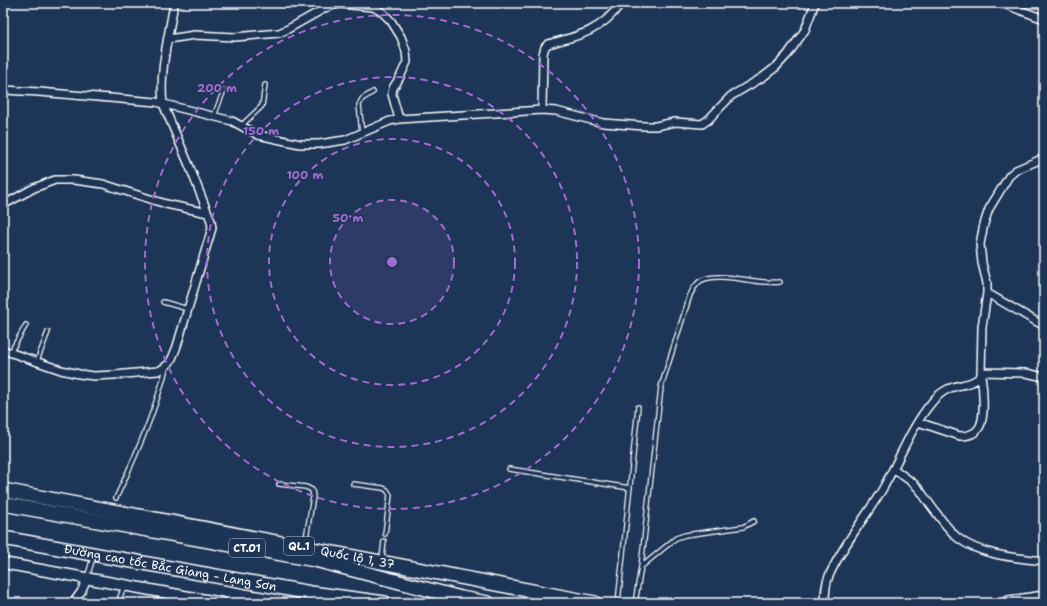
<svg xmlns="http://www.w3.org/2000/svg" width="1047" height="606" viewBox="0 0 1047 606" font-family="'Shantell Sans',sans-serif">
<rect width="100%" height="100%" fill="#1d3557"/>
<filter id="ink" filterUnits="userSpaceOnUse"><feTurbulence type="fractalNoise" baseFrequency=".025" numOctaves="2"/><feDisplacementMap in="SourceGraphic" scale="8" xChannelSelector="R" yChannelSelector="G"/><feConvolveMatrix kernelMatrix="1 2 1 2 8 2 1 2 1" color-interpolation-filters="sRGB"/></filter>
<g filter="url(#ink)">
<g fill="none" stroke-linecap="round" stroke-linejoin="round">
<defs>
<path id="lane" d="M214,116l10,-26
M242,125l20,-19 3,-21
M362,133l-3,-28 3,-6 11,-7
M163,302l25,7
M10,353l16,-28
M37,361l11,-29
M509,469l121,19
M279,484l27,3 6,3 1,7 -8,47
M353,484l30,4 4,2 3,5 -5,39
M116,498c19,-40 40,-88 50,-130
M382,559l2,-18
M641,567l35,-29 9,-3 58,-8 11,-6
M87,578l5,-17
M118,603l6,-17
M618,603l20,-196
M635,603l6,-36 20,-180 29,-92c3,-6 6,-12 12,-15 19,-9 55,5 78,2"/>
<path id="street" d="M1001,3l43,16
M168,39l27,-4 40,2 44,-4 9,-4 41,-23 11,-2 33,3 9,5 9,9 10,16 5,14 1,11 -7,15 -7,11 -1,6 7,25
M4,90l35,2 117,10 76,19 26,14 42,9h19l26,-4 45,-19 9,-2 143,-9 14,1 47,12 41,3h12l19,-4 27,2 6,-4 23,-24 32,-19 13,-10 12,-13 17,-24 10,-27
M542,110l1,-56 2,-7 3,-3c31,-8 54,-13 73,-41
M3,205l31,-17 21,-8h19l29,4 63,20 42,9
M987,293l57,33
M3,350l58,20 18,4 15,2 20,-1 44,-4c13,-6 14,-12 19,-25l35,-118 -1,-7 -22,-56 -26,-61c-4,-34 6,-68 11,-101
M982,372l44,1 18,4
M918,422l42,14c7,0 14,-1 18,-7 8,-9 5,-42 3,-54
M894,469l19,14 6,6c10,14 26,38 39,49 21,17 59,20 86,23
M73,603l8,-11 6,-13
M825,603c0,-9 0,-18 4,-27 13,-30 36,-58 53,-86 17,-29 28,-62 50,-88 4,-5 10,-10 16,-13 10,-5 27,-4 33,-14l1,-48 5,-34v-10l-5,-20 -2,-19 4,-20 5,-15 20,-33 7,-6 28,-12"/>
<path id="secondary" d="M3,563l219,40"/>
<g id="highway">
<path id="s1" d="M3,490l592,113"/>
<path d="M3,504l312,56 146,38 27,5"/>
<path id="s2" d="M3,538l308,55 74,10"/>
<path d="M1009,603l35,-5"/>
</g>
</defs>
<use href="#lane" stroke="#fff" stroke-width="6"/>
<use href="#street" stroke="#fff" stroke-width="10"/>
<use href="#secondary" stroke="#fff" stroke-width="13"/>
<use href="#highway" stroke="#fff" stroke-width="16"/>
<use href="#lane" stroke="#1d3557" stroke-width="3.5"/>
<use href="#street" stroke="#1d3557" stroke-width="7"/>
<use href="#secondary" stroke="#1d3557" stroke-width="10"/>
<use href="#highway" stroke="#1d3557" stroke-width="13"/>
</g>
</g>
<circle cx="392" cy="262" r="62" fill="#a36bd2" fill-opacity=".12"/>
<g fill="none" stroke="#a36bd2" stroke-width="2" stroke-dasharray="7 5">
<circle cx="392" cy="262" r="62"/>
<circle cx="392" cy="262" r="123"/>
<circle cx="392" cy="262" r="185"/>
<circle cx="392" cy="262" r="247"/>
</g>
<g text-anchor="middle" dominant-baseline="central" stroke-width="3" stroke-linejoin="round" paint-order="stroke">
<g fill="#1d3557" stroke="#bbc2cd" stroke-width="1">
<rect x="284" y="537" width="30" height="18" rx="3"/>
<rect x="229" y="539" width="36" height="18" rx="3"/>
</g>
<g font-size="11" font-weight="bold" fill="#fff">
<text x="299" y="546">QL.1</text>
<text x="247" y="548">CT.01</text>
</g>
<g font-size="12" fill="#fff" stroke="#1d3557">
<text stroke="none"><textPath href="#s1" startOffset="361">Quốc lộ 1, 37</textPath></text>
<text stroke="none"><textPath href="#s2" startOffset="170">Đường cao tốc Bắc Giang - Lạng Sơn</textPath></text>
</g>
</g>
<circle cx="392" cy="262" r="6" fill="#a36bd2" stroke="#1d3557" stroke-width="2"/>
<g font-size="12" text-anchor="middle" font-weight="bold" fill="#a36bd2" stroke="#1d3557" stroke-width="3" stroke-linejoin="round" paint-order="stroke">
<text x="217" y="92">200 m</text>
<text x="261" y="135">150 m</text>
<text x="305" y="179">100 m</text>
<text x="348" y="222">50 m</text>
</g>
<rect width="1047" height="606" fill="none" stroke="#1d3557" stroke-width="16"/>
<rect x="8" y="8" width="1031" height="590" fill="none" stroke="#fff" stroke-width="1.5" filter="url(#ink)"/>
</svg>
